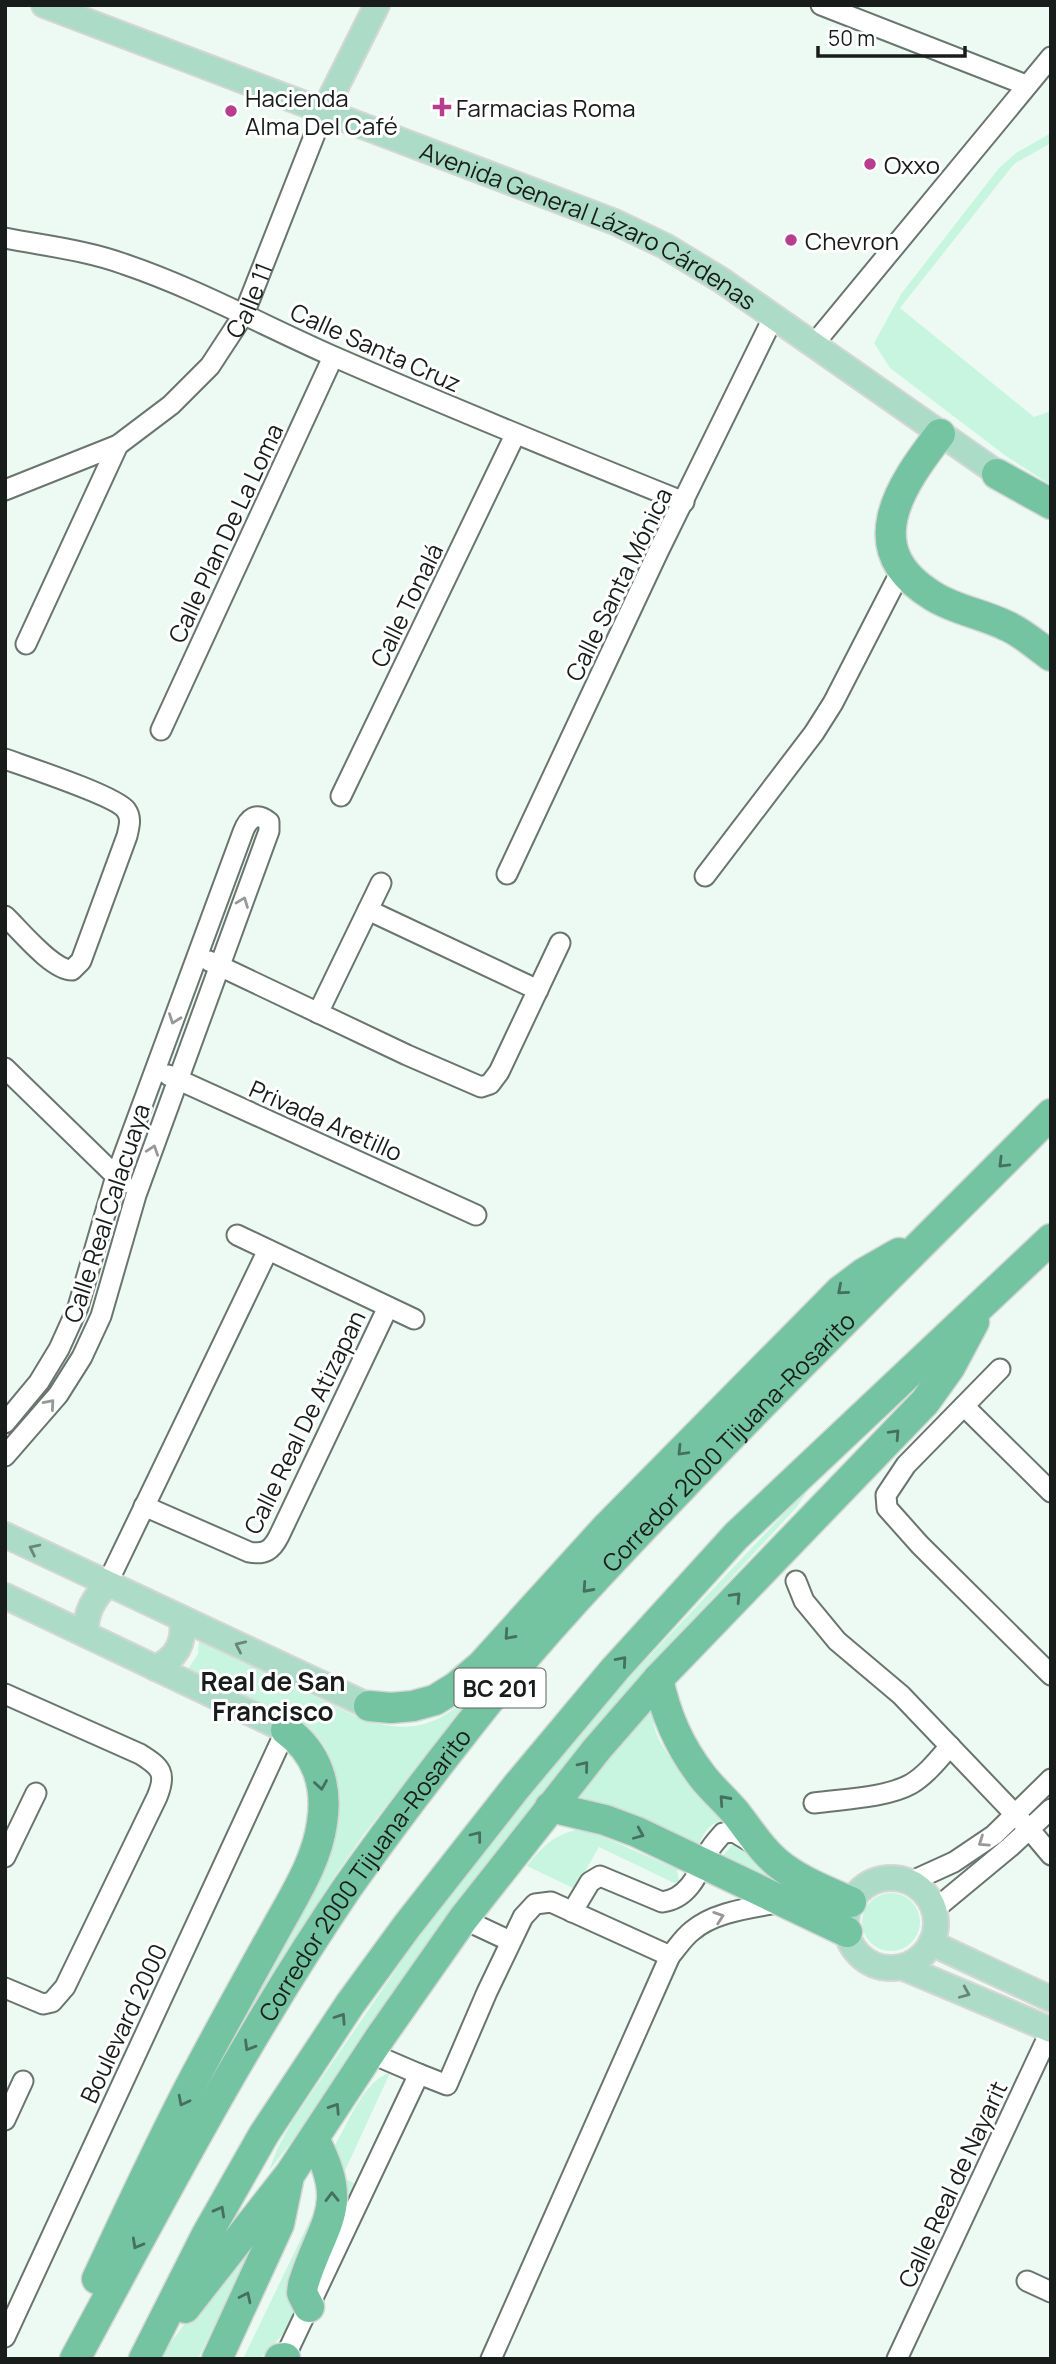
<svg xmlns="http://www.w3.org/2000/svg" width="1056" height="2364" viewBox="0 0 1056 2364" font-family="Manrope,sans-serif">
<rect width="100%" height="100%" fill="#edfaf4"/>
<path fill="#c8f5df" d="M1051,133v10l-37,21 -114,144 134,109 17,-6v74l-45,-29 -116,-88 -16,-25 27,-49 98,-126 17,-15z
M813,1483l-17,25 -148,160 -116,138 -65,84 -156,226 -42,55 8,-22 16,-29 137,-200 87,-114 91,-106z
M199,1641l163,78c58,19 84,2 124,-40l-122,155 -30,43 -81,130 -74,126 156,-315c6,-38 0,-69 -31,-94l-116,-55 10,-15z
M656,1699c-1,7 -3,15 -3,21 3,33 52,76 74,100 -20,2 -24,15 -31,31l-125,-52z
M576,1830l18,3 78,34 5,2 2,13 -5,1 -75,-36 -24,42 -48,-23c14,-18 26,-31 49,-36z
M735,1842l59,51 -73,-35z
M862 1922a29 29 0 1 1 58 0a29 29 0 1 1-58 0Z
M390,2073l-48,104 15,8 -14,29 -10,-62 2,-7c13,-22 30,-66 55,-72z
M322,2195l-32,86 3,34 -8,17 -25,27h-17z
M259,2233l-61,126h-40l70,-92z"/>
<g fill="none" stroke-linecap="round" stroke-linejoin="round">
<defs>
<g id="minor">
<path d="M821,5l205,80"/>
<path d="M5,238c40,8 81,12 119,26 74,25 142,63 213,94 115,50 230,97 347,144"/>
<path d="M814,344l237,-287"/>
<path id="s1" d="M5,490l113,-45 53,-40 39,-39 34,-52 80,-203"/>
<path d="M26,644l92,-199"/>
<path d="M161,730l172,-373"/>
<path d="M5,759c22,8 111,37 121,51 6,8 3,17 1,26l-46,125 -9,9c-20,0 -52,-40 -67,-54"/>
<path d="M341,796l174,-361"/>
<path d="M507,874l151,-322 116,-236"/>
<path d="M705,876l109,-143 19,-30 70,-136"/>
<path d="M368,910l170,80"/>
<path d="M209,961l198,94 74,32 9,-3 9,-12 61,-129"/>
<path d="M318,1013l63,-130"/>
<path d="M5,1068l118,115"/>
<path d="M168,1075l308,140"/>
<path d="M237,1235l177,84"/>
<path d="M1000,1369l-94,96 -20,30 1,13 33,37 131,130"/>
<path d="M964,1406l87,86"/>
<path d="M5,1423l34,-41 20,-33 19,-42 38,-131 127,-344c5,-13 13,-21 26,-10v9l-133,364 -35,121 -19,41 -24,38 -53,61"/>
<path d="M144,1506l105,46c16,3 23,-2 30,-16l109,-229"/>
<path d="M796,1581l8,20 33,40 64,54 129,135 21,25"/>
<path d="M107,1584l161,-334"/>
<path d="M5,1694l135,60c21,13 27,19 17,43l-92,190 -13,15 -9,2 -38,-16"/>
<path d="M814,1803c28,-4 72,-5 97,-19 15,-9 27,-24 39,-38"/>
<path d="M5,1857l31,-64"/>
<path d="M910,1882l44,-20 40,-27 57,-56"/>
<path d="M934,1910l76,-63 41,-38"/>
<path d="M572,1912l18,-30 10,-6 62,26c27,-3 37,-30 47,-51 3,-6 9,-12 14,-18l11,-1 20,12"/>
<path d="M463,1919l47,22"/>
<path d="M370,2053l49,21"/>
<path d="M5,2120l18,-39"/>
<path d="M1027,2281l24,11"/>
<path d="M5,2337l281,-607"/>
<path d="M284,2359l135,-285 28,11 40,-93 36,-75 12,-13 16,-2 119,54"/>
<path d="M491,2359l179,-403c7,-8 13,-18 22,-25 23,-20 61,-23 90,-29"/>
<path d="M897,2359l154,-329"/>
</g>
<g id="major">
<path id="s2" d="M44,5l571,217 50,24 56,34 292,204"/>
<path d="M324,111l53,-106"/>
<path d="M5,1535l364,171"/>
<path d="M5,1596l281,134"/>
<path d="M86,1633c-1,-21 8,-34 21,-49"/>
<path d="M155,1668c22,-10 30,-26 27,-49"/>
<circle cx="891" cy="1923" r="45"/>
<path d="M931,1943l120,56"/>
<path d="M902,1967l149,63"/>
</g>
<g id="highway">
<path d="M940,434c-40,52 -84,115 -7,162 22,14 50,18 74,30 16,7 30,20 44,30"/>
<path d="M997,474l54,30"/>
<path d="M658,1679c8,37 21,67 44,97 10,13 22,23 33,36 15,19 29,42 49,56 21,15 44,24 67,34"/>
<path d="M369,1706l22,2 22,-2 22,-6 21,-13 25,-21 125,-138 234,-237 24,-18 35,-20"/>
<path d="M550,1807l55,13 32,12 210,100"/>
<path d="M97,2279c34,-72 67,-145 105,-215 24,-45 49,-90 74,-135 18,-33 41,-68 46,-106 6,-37 -5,-71 -36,-93"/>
<path d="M309,2307l-7,-14 1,-8c20,-65 48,-77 11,-146"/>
<path d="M185,2308l105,-134 91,-138 82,-117 134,-170 61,-70 267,-277 25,-35 24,-45"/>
<path id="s3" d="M75,2359c86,-159 170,-321 272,-471 38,-54 79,-108 120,-160 65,-84 139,-162 213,-239 121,-127 247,-250 371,-375"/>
<path d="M144,2359l62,-123 58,-102 86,-130 57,-78 110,-140 98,-117 121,-133 315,-297"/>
<path d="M217,2359l62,-135 9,-43"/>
<path d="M280,2359l5,-1"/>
</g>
</defs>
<use href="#minor" stroke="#6a756f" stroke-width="23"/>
<use href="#major" stroke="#d5d6d6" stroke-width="28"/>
<use href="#highway" stroke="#d5d6d6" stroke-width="33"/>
<use href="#minor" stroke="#fff" stroke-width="19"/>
<use href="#major" stroke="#acdcc7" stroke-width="24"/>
<use href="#highway" stroke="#74c4a1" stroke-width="30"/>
</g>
<defs><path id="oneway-chevron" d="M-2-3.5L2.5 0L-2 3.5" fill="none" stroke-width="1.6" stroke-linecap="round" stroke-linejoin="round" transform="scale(1.75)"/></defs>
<g stroke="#979998">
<use href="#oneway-chevron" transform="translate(243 902) rotate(-69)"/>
<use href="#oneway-chevron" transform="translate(174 1019) rotate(110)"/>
<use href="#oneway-chevron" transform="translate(153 1150) rotate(-71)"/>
<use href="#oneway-chevron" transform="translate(50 1404) rotate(-49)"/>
<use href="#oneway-chevron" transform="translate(983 1842) rotate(146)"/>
<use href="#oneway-chevron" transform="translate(719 1917) rotate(-19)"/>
</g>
<g stroke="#46705e">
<use href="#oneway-chevron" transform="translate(1003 1163) rotate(135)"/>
<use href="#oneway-chevron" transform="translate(842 1290) rotate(139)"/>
<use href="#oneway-chevron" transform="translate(895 1434) rotate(-47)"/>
<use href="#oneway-chevron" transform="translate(682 1451) rotate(134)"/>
<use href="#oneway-chevron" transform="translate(587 1588) rotate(132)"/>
<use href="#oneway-chevron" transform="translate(736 1597) rotate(-47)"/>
<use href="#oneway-chevron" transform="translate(509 1635) rotate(132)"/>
<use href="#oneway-chevron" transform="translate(622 1661) rotate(-49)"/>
<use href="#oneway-chevron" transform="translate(584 1766) rotate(-51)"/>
<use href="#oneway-chevron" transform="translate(321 1785) rotate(81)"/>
<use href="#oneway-chevron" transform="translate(724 1800) rotate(-132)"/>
<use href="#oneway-chevron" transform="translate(639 1834) rotate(23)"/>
<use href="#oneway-chevron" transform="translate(477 1836) rotate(-52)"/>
<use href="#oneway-chevron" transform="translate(341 2018) rotate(-56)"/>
<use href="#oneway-chevron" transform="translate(249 2046) rotate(121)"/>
<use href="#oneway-chevron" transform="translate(183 2101) rotate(117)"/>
<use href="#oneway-chevron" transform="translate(335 2108) rotate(-57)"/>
<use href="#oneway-chevron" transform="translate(332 2197) rotate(-91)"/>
<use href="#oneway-chevron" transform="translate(220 2211) rotate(-61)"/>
<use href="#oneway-chevron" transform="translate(137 2244) rotate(119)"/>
<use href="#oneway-chevron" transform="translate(246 2297) rotate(-64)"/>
</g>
<g stroke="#69867a">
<use href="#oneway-chevron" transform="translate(34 1549) rotate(-154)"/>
<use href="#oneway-chevron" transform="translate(240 1646) rotate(-155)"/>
<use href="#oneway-chevron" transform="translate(965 1993) rotate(23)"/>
</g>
<g fill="#b83d8e" stroke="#fff" stroke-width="2.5">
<path d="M438.5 96.5h7v7h7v7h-7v7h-7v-7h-7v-7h7z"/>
<circle cx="231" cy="111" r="7"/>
<circle cx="870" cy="164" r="7"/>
<circle cx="791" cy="240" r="7"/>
</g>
<g text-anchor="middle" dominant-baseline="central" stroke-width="6" stroke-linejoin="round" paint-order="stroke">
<rect fill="#fff" stroke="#5d615f" stroke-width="2" x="454.5" y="1668.5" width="91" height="39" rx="5"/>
<g font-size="23" font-weight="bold" fill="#181d1b">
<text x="500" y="1688">BC 201</text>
</g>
<g font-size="24" fill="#181d1b" stroke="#fff" text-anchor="start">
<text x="245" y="97">Hacienda<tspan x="245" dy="28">Alma Del Café</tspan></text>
<text x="456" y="107">Farmacias Roma</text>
<text x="884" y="164">Oxxo</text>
<text x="805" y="240">Chevron</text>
</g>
<g font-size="24" fill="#181d1b" stroke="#fff">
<text stroke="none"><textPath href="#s2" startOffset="588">Avenida General Lázaro Cárdenas</textPath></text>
<text stroke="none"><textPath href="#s1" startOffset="320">Calle 11</textPath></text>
<text transform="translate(376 347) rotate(24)">Calle Santa Cruz</text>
<text transform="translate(225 533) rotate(-65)">Calle Plan De La Loma</text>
<text transform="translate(618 584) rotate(-64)">Calle Santa Mónica</text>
<text transform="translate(406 605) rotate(-64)">Calle Tonalá</text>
<text transform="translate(326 1120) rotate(24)">Privada Aretillo</text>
<text transform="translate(106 1213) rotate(-72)">Calle Real Calacuaya</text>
<text transform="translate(304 1422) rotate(-64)">Calle Real De Atizapan</text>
<text stroke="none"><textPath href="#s3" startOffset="1132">Corredor 2000 Tijuana-Rosarito</textPath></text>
<text stroke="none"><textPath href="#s3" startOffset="565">Corredor 2000 Tijuana-Rosarito</textPath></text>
<text transform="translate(123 2023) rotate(-65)">Boulevard 2000</text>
<text transform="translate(952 2184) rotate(-65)">Calle Real de Nayarit</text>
</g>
<g font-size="26" font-weight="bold" fill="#181d1b" stroke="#fff">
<text x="273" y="1681">Real de San<tspan x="273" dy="30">Francisco</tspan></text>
</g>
</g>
<rect width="1056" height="2364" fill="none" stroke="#181d1b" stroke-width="14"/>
<path d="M818 46v10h147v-10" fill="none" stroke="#181d1b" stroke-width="3.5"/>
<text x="828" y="46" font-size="21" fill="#181d1b" stroke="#ffffff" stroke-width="5" paint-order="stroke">50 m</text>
</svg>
